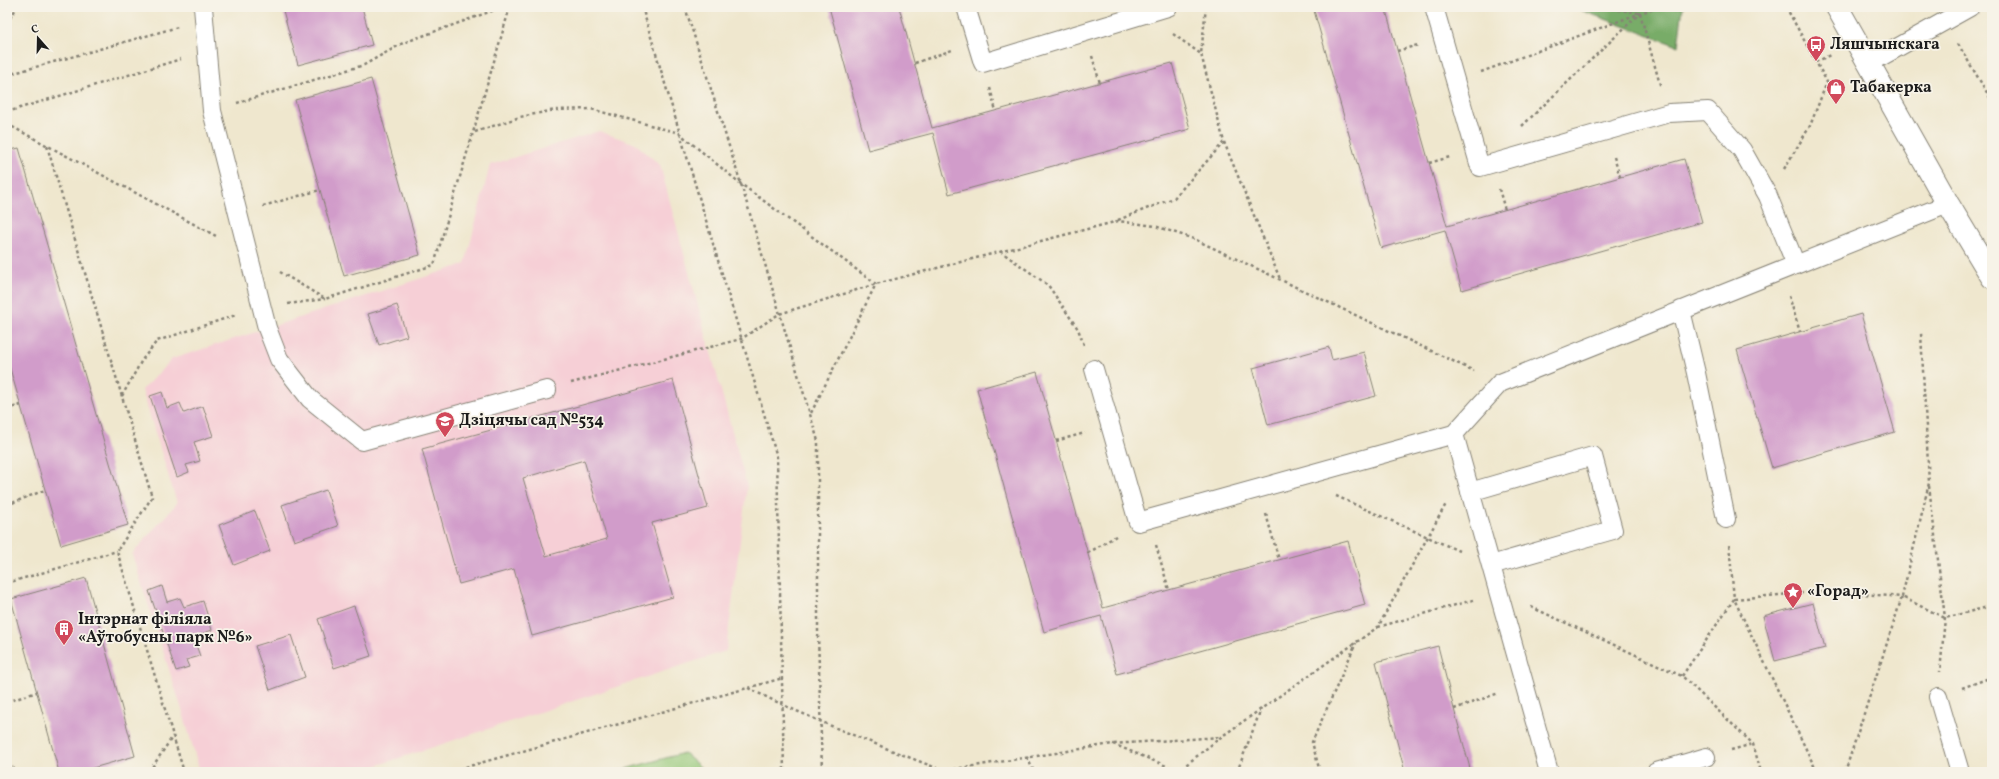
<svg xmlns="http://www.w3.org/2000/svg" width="1999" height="779" viewBox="0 0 1999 779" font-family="Vollkorn,serif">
<rect width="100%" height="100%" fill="#f7f3e8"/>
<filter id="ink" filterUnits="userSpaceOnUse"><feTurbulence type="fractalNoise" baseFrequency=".025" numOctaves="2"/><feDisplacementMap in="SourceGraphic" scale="8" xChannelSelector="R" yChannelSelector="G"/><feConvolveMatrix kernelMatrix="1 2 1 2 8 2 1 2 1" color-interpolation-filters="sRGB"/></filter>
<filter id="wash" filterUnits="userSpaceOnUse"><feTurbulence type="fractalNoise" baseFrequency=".012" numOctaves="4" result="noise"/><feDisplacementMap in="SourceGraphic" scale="16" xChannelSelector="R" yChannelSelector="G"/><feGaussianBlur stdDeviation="0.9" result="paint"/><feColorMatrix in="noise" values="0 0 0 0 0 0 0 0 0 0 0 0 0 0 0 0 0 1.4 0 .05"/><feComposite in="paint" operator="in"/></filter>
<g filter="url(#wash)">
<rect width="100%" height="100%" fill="#efe7ce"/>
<path fill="#f6cfd6" d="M599,131l37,13 24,21 87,321 -21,165 -369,121h-157l-17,-59 -51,-159 45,-51 -35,-113 30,-31 293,-95 25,-99z"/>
<path fill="#95c878" stroke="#58724a" d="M684,753l22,19h-92z"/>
<path fill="#78ac68" stroke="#4a6442" d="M1572,7h111l-5,39z"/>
<g id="blocks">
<path fill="#d19cca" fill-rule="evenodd" d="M282,7h80l10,38 -74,20z
M829,7h70l33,121 240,-65 18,66 -241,65 -16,-61 -65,17z
M1313,7h72l62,219 237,-67 18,63 -240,68 -17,-60 -64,18z
M371,79l49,176 -76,21 -49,-176z
M19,148l109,377 -67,20 -54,-187v-207z
M397,305l10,31 -28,9 -11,-31z
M1861,314l34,118 -123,36 -35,-118z
M1329,347l3,13 32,-8 12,44 -108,29 -15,-57z
M1037,372l66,236 245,-67 17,64 -248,69 -16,-58 -57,16 -67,-243z
M673,380l35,128 -56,15 21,74 -141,39 -18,-67 -55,15 -37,-135zM584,460l23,79 -61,17 -23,-78z
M162,392l5,16 13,-5 4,10 19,-7 10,30 -19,6 6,19 -14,4 3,7 -12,5 -27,-81z
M326,490l12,36 -44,15 -12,-36z
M255,511l15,40 -36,14 -15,-40z
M86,578l49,178 -56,16h-20l-48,-173z
M162,586l5,16 13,-4 4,9 19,-6 9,29 -19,7 7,19 -14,4 3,7 -13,4 -27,-80z
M1813,603l12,45 -50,13 -12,-45z
M354,606l17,50 -37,12 -16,-49z
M291,635l14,42 -35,13 -15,-44z
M1438,646l16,63 17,63h-66l-29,-110z"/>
</g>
</g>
<g filter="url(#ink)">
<use href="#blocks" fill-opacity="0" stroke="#868275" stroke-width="1"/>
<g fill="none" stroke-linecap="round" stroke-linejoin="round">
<defs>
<path id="service" d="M203,7l9,104 55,217 12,31 31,40 52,42 185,-51
M966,7l17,56 185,-56
M1434,7l46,160 189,-54 39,-2 34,39 26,46 28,69
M1868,64l102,-57
M1681,310l15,63 30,146
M1094,369l44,153 316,-88 46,-51 448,-179
M1454,434l95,338
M1470,492l123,-36 20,74 -122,35
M1938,697l22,75
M1656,772l50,-15"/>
<path id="secondary" d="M1837,7l111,197 44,73"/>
</defs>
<use href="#service" stroke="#868275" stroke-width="20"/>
<use href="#secondary" stroke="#868275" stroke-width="24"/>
<path stroke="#868275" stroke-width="2.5" stroke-dasharray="3 3" stroke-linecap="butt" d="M642,7l135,450 7,315
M685,7l56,177 77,257v193l4,138
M1600,7l39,6
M1641,7l-1,6 21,75
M7,23l10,-16
M1173,34l28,20
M1958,44l34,57
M1397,51l21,-6
M1092,56l8,27
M1816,62l16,-8
M915,63l37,-13
M1481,72l176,-65
M7,75l171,-48
M990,88l6,23
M237,103l127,-38 39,-22 100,-36
M7,112l174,-53
M7,124l209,112
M1522,126l118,-113
M475,132l45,-15 35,-7 36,-1 88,24 62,51 135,100 -66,131
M1224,142l56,137
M47,146l105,351 -35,54 67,221
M1614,157l6,20
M1429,163l21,-6
M1784,169l26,-43 17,-44 -41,-75
M1499,189l6,21
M263,206l57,-16
M1118,220l56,-22 50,-56 -23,-88 5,-47
M1000,251l48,34 30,44 6,16
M280,272l45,27 109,-34 76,-258
M1789,296l11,36
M288,304l37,-5
M571,383l170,-44 38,-25 97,-30 242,-63 37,5 39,13 280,132
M122,396l20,-36 15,-19 79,-26
M7,409l14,-4
M1056,441l29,-8
M1929,486l16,132 -5,54
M1336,496l123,55
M7,505l38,-15
M1266,514l13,46
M1156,545l13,45
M1088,553l28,-17
M7,583l110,-32
M1531,607l151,69 71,68 8,28
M1378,627l95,-27
M1682,676l52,-77 -5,-55
M748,688c64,32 130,57 196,83
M1962,688l30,-11
M7,702l30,-10
M1454,709l45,-16
M1113,744l68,28
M1731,750l22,-6
M1027,757l7,15
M7,764l12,8
M149,772l24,-36
M448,772l335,-94
M936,772l176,-28 109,-7
M1177,772l44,-35 157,-110 68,-123
M1237,772l24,-63
M1320,772l-8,-30 44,-99
M1817,772l-83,-173 90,-8 78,6 27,-114 -8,-150
M1845,772l57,-175 43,21 47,-12"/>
<use href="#service" stroke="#fff" stroke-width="18"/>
<use href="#secondary" stroke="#fff" stroke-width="22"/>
</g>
</g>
<defs>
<symbol id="bus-pin" viewBox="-11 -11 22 30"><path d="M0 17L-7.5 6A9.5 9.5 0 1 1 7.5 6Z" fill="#d1495b" stroke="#f7f3e8"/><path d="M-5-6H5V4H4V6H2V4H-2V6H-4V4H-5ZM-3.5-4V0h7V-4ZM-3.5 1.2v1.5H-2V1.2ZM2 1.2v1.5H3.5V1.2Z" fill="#fff"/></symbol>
<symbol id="shop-pin" viewBox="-11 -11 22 30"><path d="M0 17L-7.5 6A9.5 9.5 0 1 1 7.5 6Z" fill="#d1495b" stroke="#f7f3e8"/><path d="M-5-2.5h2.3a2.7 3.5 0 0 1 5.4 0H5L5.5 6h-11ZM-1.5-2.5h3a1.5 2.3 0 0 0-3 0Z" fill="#fff"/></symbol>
<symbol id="school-pin" viewBox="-11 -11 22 30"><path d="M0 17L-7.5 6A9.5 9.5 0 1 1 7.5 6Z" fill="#d1495b" stroke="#f7f3e8"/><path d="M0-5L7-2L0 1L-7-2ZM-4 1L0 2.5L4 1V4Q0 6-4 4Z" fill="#fff"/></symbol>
<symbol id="sight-pin" viewBox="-11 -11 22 30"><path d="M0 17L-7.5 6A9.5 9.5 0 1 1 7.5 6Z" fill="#d1495b" stroke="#f7f3e8"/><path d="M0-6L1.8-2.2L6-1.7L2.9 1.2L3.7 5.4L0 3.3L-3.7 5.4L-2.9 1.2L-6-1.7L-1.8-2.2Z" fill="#fff"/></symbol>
<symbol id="building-pin" viewBox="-11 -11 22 30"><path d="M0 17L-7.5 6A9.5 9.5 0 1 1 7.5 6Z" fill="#d1495b" stroke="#f7f3e8"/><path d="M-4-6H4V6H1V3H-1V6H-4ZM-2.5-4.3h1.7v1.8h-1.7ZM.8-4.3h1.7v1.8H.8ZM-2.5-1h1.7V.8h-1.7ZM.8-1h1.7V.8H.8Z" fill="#fff"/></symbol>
</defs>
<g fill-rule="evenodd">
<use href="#bus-pin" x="1805" y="34" width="22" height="30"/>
<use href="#shop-pin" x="1825" y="77" width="22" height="30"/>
<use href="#school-pin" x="434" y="410" width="22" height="30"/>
<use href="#sight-pin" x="1782" y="581" width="22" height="30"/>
<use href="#building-pin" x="53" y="618" width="22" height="30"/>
</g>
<g text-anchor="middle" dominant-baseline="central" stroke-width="3.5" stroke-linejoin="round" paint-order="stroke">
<g font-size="16" font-weight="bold" fill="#1c1c1c" stroke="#f7f3e8" text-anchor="start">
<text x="1830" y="45">Ляшчынскага</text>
<text x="1850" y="88">Табакерка</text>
<text x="459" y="421">Дзіцячы сад №534</text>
<text x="1807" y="592">«Горад»</text>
<text x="78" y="620">Інтэрнат філіяла<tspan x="78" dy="18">«Аўтобусны парк №6»</tspan></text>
</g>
</g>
<rect width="1999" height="779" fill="none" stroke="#f7f3e8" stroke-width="24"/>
<g transform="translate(38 38) rotate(340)" stroke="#f7f3e8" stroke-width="3" paint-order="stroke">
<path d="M0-3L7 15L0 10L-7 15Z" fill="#1c1c1c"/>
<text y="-6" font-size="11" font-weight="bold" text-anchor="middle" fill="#1c1c1c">С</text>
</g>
</svg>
